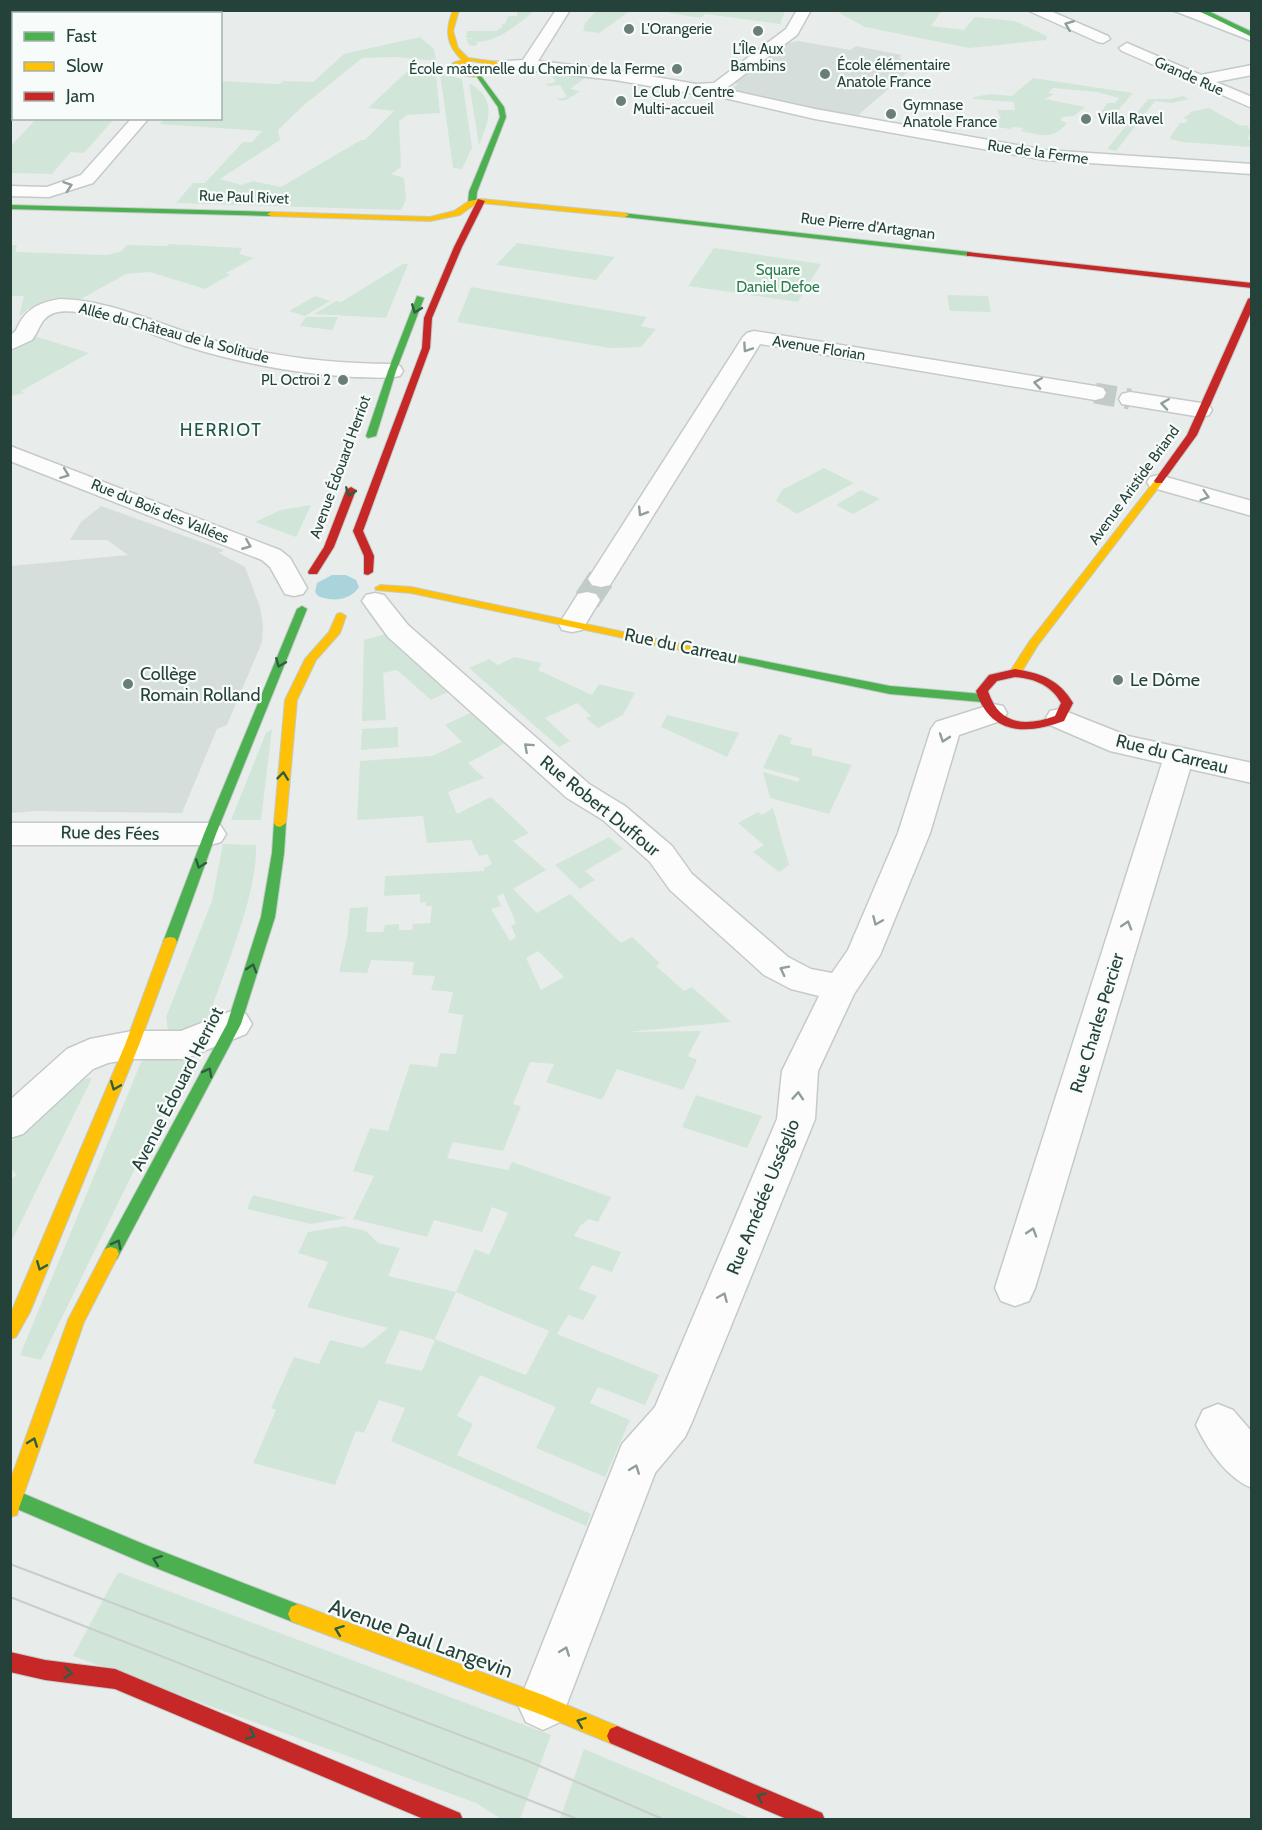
<svg xmlns="http://www.w3.org/2000/svg" width="1262" height="1830" viewBox="0 0 1262 1830" font-family="Cabin,sans-serif">
<rect width="100%" height="100%" fill="#e8edeb"/>
<path fill="#d6dedb" d="M798,41l53,9 5,-4 46,9 -3,3 17,7 -60,52 -127,-27 9,-6 -7,-1 57,-40z
M101,506l123,44 -5,3 26,14 15,40 3,18 -1,17 -35,83 -10,4 -35,84 -144,-2 -27,2v-247l117,-11 -21,-15h-37l11,-18z"/>
<path fill="#d1e6d8" fill-rule="evenodd" d="M842,10l99,2 -10,14 33,4 11,-13 40,4 32,15 -1,4 -77,8 -104,-21 -26,-14z
M517,11h17c-16,14 -37,31 -59,31l3,2 -4,2 -5,-1 -3,-6h8l-8,-1 1,-7h29l6,-4v-3l4,-1 2,-7h9z
M596,11l31,-1 3,1 -31,22 -16,-2 2,-8z
M669,11v-1l116,1 -5,13 -75,-10 -4,4 -32,-5z
M420,37l14,12 2,12 -41,-4 -33,1 -59,48 -25,24 2,10 -60,39 21,6 12,-4 28,6 80,-47h4l29,-29 -26,-3 45,-42 22,-1 5,48 -33,2 -8,6 2,46 -10,7 13,4 2,22 -5,10 -225,-7 17,-20h12l38,-41h9l10,-11 -103,-7 6,-5 55,-1 1,-37 59,3 3,-3 30,1 31,-28z
M551,69l51,7 -5,4 -12,-2 -15,11 10,2c-8,5 -15,13 -24,8l11,-2 -7,-12 -12,1 -2,-2 10,-2 -7,-10 -12,1 -1,-2z
M440,73l22,6 10,69 -10,21 -9,-1z
M1033,78l100,15 -20,23 -13,-2 7,-11h8l4,-5 -22,-6 -44,-4 -5,5 6,1 -9,5 40,8 -11,9 -11,1 -3,3 7,3c-15,18 -25,12 -46,8l2,-3 -10,-1 -3,2 -14,-2 -1,-3h-4l-1,-5h11l-4,-9h18l-1,-8 -40,-3v-2l16,-3 22,2z
M469,83c29,16 20,37 10,62z
M1183,96l6,3 -17,4 -17,-2 -39,50 -9,-2 41,-50h22z
M1209,108l30,17 11,1 -2,1 3,4 -3,8 3,1 -1,7 -68,-5 -12,-3v-2l10,-14h5l3,-3 -5,-2 8,-5 -2,-1z
M36,119l75,-1 3,1 -30,34 -13,-1 -19,22 -41,-1v-27z
M517,243l98,14 -19,23 -100,-15z
M169,244l73,4 -3,6 15,4 -28,15 4,2 -25,14 -55,-17 -24,2 -47,26 -35,3 -15,5 -10,9 5,-21h-13v-51h6l-2,7 92,3 15,-4 5,-6 40,1z
M714,248l107,16 -23,38 -110,-16z
M403,264h5l-22,54 -72,-4 22,-13 5,1z
M471,287l176,30 -6,9 15,3 -15,18 -31,1 -153,-26z
M947,295l41,1 3,16 -41,-1z
M315,296l15,5 -25,15 -16,-5z
M306,317h32l-6,13 -32,-4z
M11,330h4l74,23 -68,38 3,2 -13,3z
M824,468l30,15 -57,31 -21,-13 6,-11z
M861,490l19,9 -27,15 -17,-9z
M311,505l-15,32 -41,-15 26,-12z
M386,634l64,57 -19,9 -34,-30 -14,3 3,47 -24,1 2,-81z
M514,657l28,6 -4,7 54,25 7,-11 36,9 -12,22 -25,13 -12,-10 5,-2 -14,-13 -32,15 25,23 -11,6 -90,-79 20,-9 9,6z
M472,712l33,31 -37,20 16,15 -36,14 9,22 34,-17 38,36 -16,8 33,29 -33,19 24,24 33,-19 51,49 11,-6 28,26 -4,3 28,25 8,-4 39,35 -103,10 73,-1 -13,25 9,4 -14,30 -66,-21 -15,31 -56,-18 8,-18 -24,-2 -17,42 8,2 -18,45 -50,-9 -6,16 61,12 4,-8 99,35 -13,25 -9,-3 -9,7 -6,10 47,16 -9,20 -20,-7 -13,24 18,7 -14,24 -15,-5 -11,19 102,41 -14,30 -47,-18 -8,16 40,17 -25,57 -69,-29 20,-41 -76,-32 -23,41 16,8 -16,31 134,59 -5,12 -195,-85 14,-33 -26,-8 -15,33 -8,-2 -21,54 -82,-22 23,-53 -5,-2 23,-51 25,7 11,-24 33,8 25,-20 -81,-21 21,-45 -30,-9 10,-21 37,-6 21,5 12,12 22,5 -12,28 68,16 19,-43 14,6 19,-42 -16,-6 -10,25 -48,-12 -7,17 -74,-18 21,-43 -21,-5 17,-43 18,3 22,-67 27,3 3,-14 16,1 7,-39 -15,-2 5,-21 -22,-2 4,-14 -23,-1 2,-13 -43,-2 -4,13 -28,-1 8,-34 3,-30 18,-1 -2,25h17l2,-7 14,-1v6h13l1,-6 17,-1 2,-17h-6v-4l-6,1v-9l-36,2 1,-20 99,-5v-3l8,-4 -5,-10 -8,2 -8,-16 -44,3 -4,-27 -66,4 3,-59 72,-5 30,-14 -17,-17zM503,893l13,30 -5,3 5,11 -6,4 -19,-32 10,-3 -4,-9zM538,951l26,26 -23,13 -15,-32zM456,1292l93,39 -23,44 -91,-36zM400,1330l35,10 -13,31 -37,-8z
M667,715l72,18 -12,24 -66,-30z
M398,727v20l-37,3 1,-21z
M272,729l-11,91h-30l35,-87z
M779,734l13,4 -2,6 23,5 -2,6 41,10 -23,49 -59,-16 -7,-26 35,10 2,-4 -37,-10z
M773,808l16,57 -10,7 -26,-20 11,-7 -26,-22 20,-11 4,3z
M609,837l14,12 -38,22 10,9 -15,9 -25,-24z
M223,844l33,1c2,49 -33,129 -49,176l-22,13 -17,-3 -2,-14 46,-116z
M190,1057l-149,303 -21,-5 122,-295z
M92,1078l-81,164 -1,-63 7,-4 -6,-6v-27l57,-61z
M696,1095l66,21 -15,32 -65,-21z
M253,1195l94,23 -36,6 -64,-15z
M118,1572l433,163 -31,84h-19l-25,-16 -403,-147z
M584,1749l167,70h-191z"/>
<path fill="#a9d4db" d="M332,575h14l10,5 3,7c-9,14 -27,15 -41,9l-3,-4 2,-9z"/>
<g fill="none" stroke-linecap="round" stroke-linejoin="round">
<path stroke="#c1cbc8" stroke-width="21" stroke-dasharray="21 10" stroke-linecap="butt" d="M1095,393l35,6"/>
<path stroke="#c1cbc8" stroke-width="27" stroke-dasharray="27 14" stroke-linecap="butt" d="M587,600l14,-21"/>
<defs>
<path id="street" d="M556,10h14l-32,51 77,9 81,14 18,-1 72,-54 11,-19h14l-14,25 -72,54 90,20 230,41 207,14v10l-207,-14 -230,-41 -99,-23 -1,-4 -19,2 -81,-14 -87,-10 -35,-2 -3,-3 3,-3 30,-2z
M1027,10h21l60,26 2,3 -7,4 -5,-1z
M1172,10h22l58,22v9z
M1127,43l74,32 51,-10v10l-36,7 36,15v11l-130,-57 -3,-3z
M14,96v11l-4,1v-11z
M132,118h17l-56,65 -44,14 -39,-1v-10l37,1 34,-12z
M60,299c49,1 95,24 142,38 62,19 125,27 190,27l8,2 3,5 -3,5c-15,3 -31,1 -46,1 -57,-3 -114,-14 -169,-31 -30,-10 -104,-43 -131,-33 -14,5 -14,17 -22,27l-22,10v-15c6,-3 6,-5 9,-11 9,-17 23,-22 41,-25z
M754,331l341,55 8,2 3,5 -3,5 -8,2 -335,-56 -150,241 -9,2 -9,-2 -4,-6 155,-242 4,-4z
M1130,392l71,11 8,2 3,5 -3,5 -8,2 -79,-13 -3,-5 3,-5z
M10,446l270,104 10,8 17,30 -4,6 -9,2 -9,-2 -15,-27 -8,-7 -252,-99z
M1159,475l93,26v15l-102,-29 -3,-5 3,-5z
M587,592l9,2 4,6 -18,30 -10,2 -10,-2 -3,-6 19,-30z
M375,593l9,2 24,30 181,159 36,22 47,40 20,28 96,83 23,12 21,4 16,-23 50,-117 33,-104 5,-7 57,-18 10,2 4,7 -4,7 -44,15 -29,98 -50,122 -26,39 -36,77 -3,48 -123,303 -7,15 -30,36 -95,249 -17,8 -17,-8 -8,-17 104,-261 33,-37 122,-288 5,-48 37,-75 -28,-7 -27,-14 -94,-85 -20,-28 -47,-42 -36,-22 -179,-161 -26,-36 4,-6z
M1060,709l68,27 124,27v20l-62,-14 -155,519 -6,13 -14,5 -14,-5 -6,-13 167,-525 -52,-12 -60,-26 -4,-7 4,-7z
M10,823h200l11,3 5,8 -5,8 -11,3h-200z
M234,1010l12,4 6,10 -6,10 -62,25h-52l-24,4 -15,6 -70,65 -13,4v-38l57,-51 23,-10 42,-8h49z
M1218,1404l15,6 19,22v56c-25,-10 -45,-39 -56,-63l7,-15z"/>
<path id="fast" d="M1197,10h9l46,22v5z
M478,72l26,35 2,10 -29,75 -1,11 -4,2 -4,-2 1,-11 31,-75 -2,-10 -23,-33z
M10,205l261,7 4,2 -4,2 -261,-7z
M622,213l348,39 4,2 -4,2 -345,-39 -4,-2z
M417,296l7,2 -28,73 -20,65 -8,2 -2,-2 22,-65z
M302,606l5,3 -91,225 -39,108 -2,4h-10l-2,-4 41,-108 93,-225z
M713,651l177,35 92,8 6,4 -6,4 -92,-8 -181,-38v-4z
M280,819l6,4 -2,30 -9,64 -34,107 -124,235 -6,2 -6,-2 -2,-5 2,-5 122,-225 34,-107 11,-64 2,-30z
M10,1488l138,58 157,61 3,7 -3,7 -7,3 -152,-60 -136,-58z"/>
<path id="slow" d="M453,10h6l-6,21 5,17 10,10 29,4 3,6c-16,11 -32,11 -49,2l2,-7 9,-3c-16,-15 -17,-30 -9,-50zM472,61l21,4 1,2 -18,6 -20,-5 2,-3z
M481,199l144,14 4,2 -4,2 -144,-14 -7,2 -14,10 -30,6 -159,-5 -4,-2 4,-2 159,5 24,-6 15,-10z
M1159,478l3,1v4l-124,162 -19,31h-8l-2,-3 20,-31 127,-163z
M380,585l31,2 302,64 6,3 -6,3 -302,-64 -35,-3 -1,-2z
M341,613l5,3 -6,17 -24,27 -19,40 -11,123 -6,4 -4,-1 -2,-3 11,-123 20,-41 24,-27 8,-18z
M170,937l5,1 2,4 -38,103 -109,267 -14,25 -6,2v-24l115,-270 38,-103 2,-4z
M111,1247l6,2 2,5 -35,68 -65,186 -2,7 -7,2v-36l58,-161 37,-71z
M298,1604l245,91 81,34 3,7 -3,7 -7,3 -75,-31 -244,-91 -7,-3 -3,-7 3,-7z"/>
<path id="jam" d="M478,199l7,2 -23,46 -30,71 -2,30 -67,183 11,25 -1,16 -5,3 -4,-1v-18l-11,-25 69,-183 2,-30 30,-71z
M967,252l285,31v5l-282,-32h-3z
M1252,297v13l-55,125 -35,48h-6l-2,-2 33,-46 61,-136z
M351,487l5,3 -22,57 -17,27h-8l-1,-2 16,-25 22,-57z
M1015,669c26,4 45,11 58,34l-9,18c-38,14 -74,14 -88,-30l13,-16zM1015,677c20,2 36,8 46,26l-6,13c-30,11 -56,9 -67,-25l9,-10z
M10,1652l35,8 70,9 345,144 3,7h-37l-311,-131 -70,-9 -35,-8z
M617,1726l205,87 3,7h-36l-179,-77 -3,-7 3,-7z"/>
</defs>
<use href="#street" stroke="#c5cac8" stroke-width="3"/>
<use href="#fast" stroke="#c3cbc8" stroke-width="2"/>
<use href="#slow" stroke="#c3cbc8" stroke-width="2"/>
<use href="#jam" stroke="#c3cbc8" stroke-width="2"/>
<use href="#street" fill="#fcfcfc" fill-rule="evenodd"/>
<use href="#fast" fill="#4caf50" fill-rule="evenodd"/>
<use href="#slow" fill="#ffc107" fill-rule="evenodd"/>
<use href="#jam" fill="#c62828" fill-rule="evenodd"/>
<path stroke="#c9cdcc" stroke-width="2" d="M10,1564l518,197 137,59
M10,1597l570,223"/>
</g>
<defs><path id="oneway-chevron" d="M-2-3.5L2.5 0L-2 3.5" fill="none" stroke-width="1.6" stroke-linecap="round" stroke-linejoin="round" transform="scale(1.5)"/></defs>
<g stroke="#909f9b">
<use href="#oneway-chevron" transform="translate(1069 25) rotate(-158)"/>
<use href="#oneway-chevron" transform="translate(68 186) rotate(-19)"/>
<use href="#oneway-chevron" transform="translate(747 348) rotate(124)"/>
<use href="#oneway-chevron" transform="translate(1038 383) rotate(-171)"/>
<use href="#oneway-chevron" transform="translate(1165 404) rotate(-171)"/>
<use href="#oneway-chevron" transform="translate(65 474) rotate(21)"/>
<use href="#oneway-chevron" transform="translate(1205 496) rotate(17)"/>
<use href="#oneway-chevron" transform="translate(642 512) rotate(122)"/>
<use href="#oneway-chevron" transform="translate(247 545) rotate(22)"/>
<use href="#oneway-chevron" transform="translate(944 738) rotate(109)"/>
<use href="#oneway-chevron" transform="translate(528 747) rotate(-138)"/>
<use href="#oneway-chevron" transform="translate(877 921) rotate(113)"/>
<use href="#oneway-chevron" transform="translate(1127 925) rotate(-73)"/>
<use href="#oneway-chevron" transform="translate(784 970) rotate(-153)"/>
<use href="#oneway-chevron" transform="translate(798 1096) rotate(-86)"/>
<use href="#oneway-chevron" transform="translate(1032 1232) rotate(-73)"/>
<use href="#oneway-chevron" transform="translate(723 1297) rotate(-67)"/>
<use href="#oneway-chevron" transform="translate(635 1469) rotate(-69)"/>
<use href="#oneway-chevron" transform="translate(565 1651) rotate(-69)"/>
</g>
<g stroke="#2e5d40">
<use href="#oneway-chevron" transform="translate(416 309) rotate(111)"/>
<use href="#oneway-chevron" transform="translate(350 492) rotate(111)"/>
<use href="#oneway-chevron" transform="translate(280 663) rotate(112)"/>
<use href="#oneway-chevron" transform="translate(283 776) rotate(-84)"/>
<use href="#oneway-chevron" transform="translate(200 864) rotate(110)"/>
<use href="#oneway-chevron" transform="translate(252 968) rotate(-73)"/>
<use href="#oneway-chevron" transform="translate(208 1072) rotate(-62)"/>
<use href="#oneway-chevron" transform="translate(115 1086) rotate(112)"/>
<use href="#oneway-chevron" transform="translate(117 1244) rotate(-62)"/>
<use href="#oneway-chevron" transform="translate(41 1266) rotate(112)"/>
<use href="#oneway-chevron" transform="translate(33 1442) rotate(-70)"/>
<use href="#oneway-chevron" transform="translate(157 1560) rotate(-159)"/>
<use href="#oneway-chevron" transform="translate(339 1630) rotate(-159)"/>
<use href="#oneway-chevron" transform="translate(68 1673) rotate(7)"/>
<use href="#oneway-chevron" transform="translate(581 1722) rotate(-159)"/>
<use href="#oneway-chevron" transform="translate(251 1735) rotate(23)"/>
<use href="#oneway-chevron" transform="translate(761 1797) rotate(-157)"/>
</g>
<g fill="#697e78" stroke="#f7fbf9" stroke-width="2">
<circle cx="629" cy="29" r="6"/>
<circle cx="758" cy="31" r="6"/>
<circle cx="677" cy="69" r="6"/>
<circle cx="825" cy="74" r="6"/>
<circle cx="621" cy="101" r="6"/>
<circle cx="891" cy="114" r="6"/>
<circle cx="1086" cy="119" r="6"/>
<circle cx="343" cy="380" r="6"/>
<circle cx="1118" cy="680" r="6"/>
<circle cx="128" cy="684" r="6"/>
</g>
<g text-anchor="middle" dominant-baseline="central" stroke-width="4.5" stroke-linejoin="round" paint-order="stroke">
<g font-size="15" fill="#24423a" stroke="#f7fbf9" text-anchor="start">
<text x="641" y="29">L'Orangerie</text>
<text x="758" y="49" text-anchor="middle">L'Île Aux<tspan x="758" dy="17">Bambins</tspan></text>
<text x="837" y="65">École élémentaire<tspan x="837" dy="17">Anatole France</tspan></text>
<text x="665" y="69" text-anchor="end">École maternelle du Chemin de la Ferme</text>
<text x="633" y="92">Le Club / Centre<tspan x="633" dy="17">Multi-accueil</tspan></text>
<text x="903" y="105">Gymnase<tspan x="903" dy="17">Anatole France</tspan></text>
<text x="1098" y="119">Villa Ravel</text>
<text x="331" y="380" text-anchor="end">PL Octroi 2</text>
</g>
<g font-size="15" fill="#24423a" stroke="#f7fbf9">
<text transform="translate(1189 76) rotate(24)">Grande Rue</text>
<text transform="translate(1038 152) rotate(8)">Rue de la Ferme</text>
<text transform="translate(244 197) rotate(2)">Rue Paul Rivet</text>
<text transform="translate(868 226) rotate(7)">Rue Pierre d'Artagnan</text>
<text transform="translate(174 333) rotate(15)">Allée du Château de la Solitude</text>
<text transform="translate(819 348) rotate(9)">Avenue Florian</text>
<text transform="translate(340 467) rotate(-70)">Avenue Édouard Herriot</text>
<text transform="translate(1134 485) rotate(-54)">Avenue Aristide Briand</text>
<text transform="translate(160 511) rotate(22)">Rue du Bois des Vallées</text>
</g>
<g font-size="15" fill="#2d7a4b" stroke="#f7fbf9">
<text x="778" y="270">Square<tspan x="778" dy="17">Daniel Defoe</tspan></text>
</g>
<g font-size="18" letter-spacing="1.5" fill="#1f5548" stroke="#f7fbf9">
<text x="221" y="430">HERRIOT</text>
</g>
<g font-size="18" fill="#24423a" stroke="#f7fbf9">
<text transform="translate(681 646) rotate(12)">Rue du Carreau</text>
<text transform="translate(1172 754) rotate(14)">Rue du Carreau</text>
<text transform="translate(600 806) rotate(39)">Rue Robert Duffour</text>
<text transform="translate(110 833) rotate(1)">Rue des Fées</text>
<text transform="translate(1097 1023) rotate(-73)">Rue Charles Percier</text>
<text transform="translate(177 1089) rotate(-63)">Avenue Édouard Herriot</text>
<text transform="translate(763 1197) rotate(-68)">Rue Amédée Usséglio</text>
</g>
<g font-size="18" fill="#24423a" stroke="#f7fbf9" text-anchor="start">
<text x="140" y="674">Collège<tspan x="140" dy="21">Romain Rolland</tspan></text>
<text x="1130" y="680">Le Dôme</text>
</g>
<g font-size="21" fill="#24423a" stroke="#f7fbf9">
<text transform="translate(421 1638) rotate(20)">Avenue Paul Langevin</text>
</g>
</g>
<rect width="1262" height="1830" fill="none" stroke="#24423a" stroke-width="24"/>
<rect x="12" y="12" width="210" height="108" fill="#f7fbf9" stroke="#a3b1ad" stroke-width="1.5"/>
<rect x="24" y="32" width="30" height="9" fill="#4caf50" stroke="#a3b1ad" stroke-width="1.5"/>
<text x="66" y="42" font-size="18" fill="#24423a">Fast</text>
<rect x="24" y="62" width="30" height="9" fill="#ffc107" stroke="#a3b1ad" stroke-width="1.5"/>
<text x="66" y="72" font-size="18" fill="#24423a">Slow</text>
<rect x="24" y="92" width="30" height="9" fill="#c62828" stroke="#a3b1ad" stroke-width="1.5"/>
<text x="66" y="102" font-size="18" fill="#24423a">Jam</text>
</svg>
